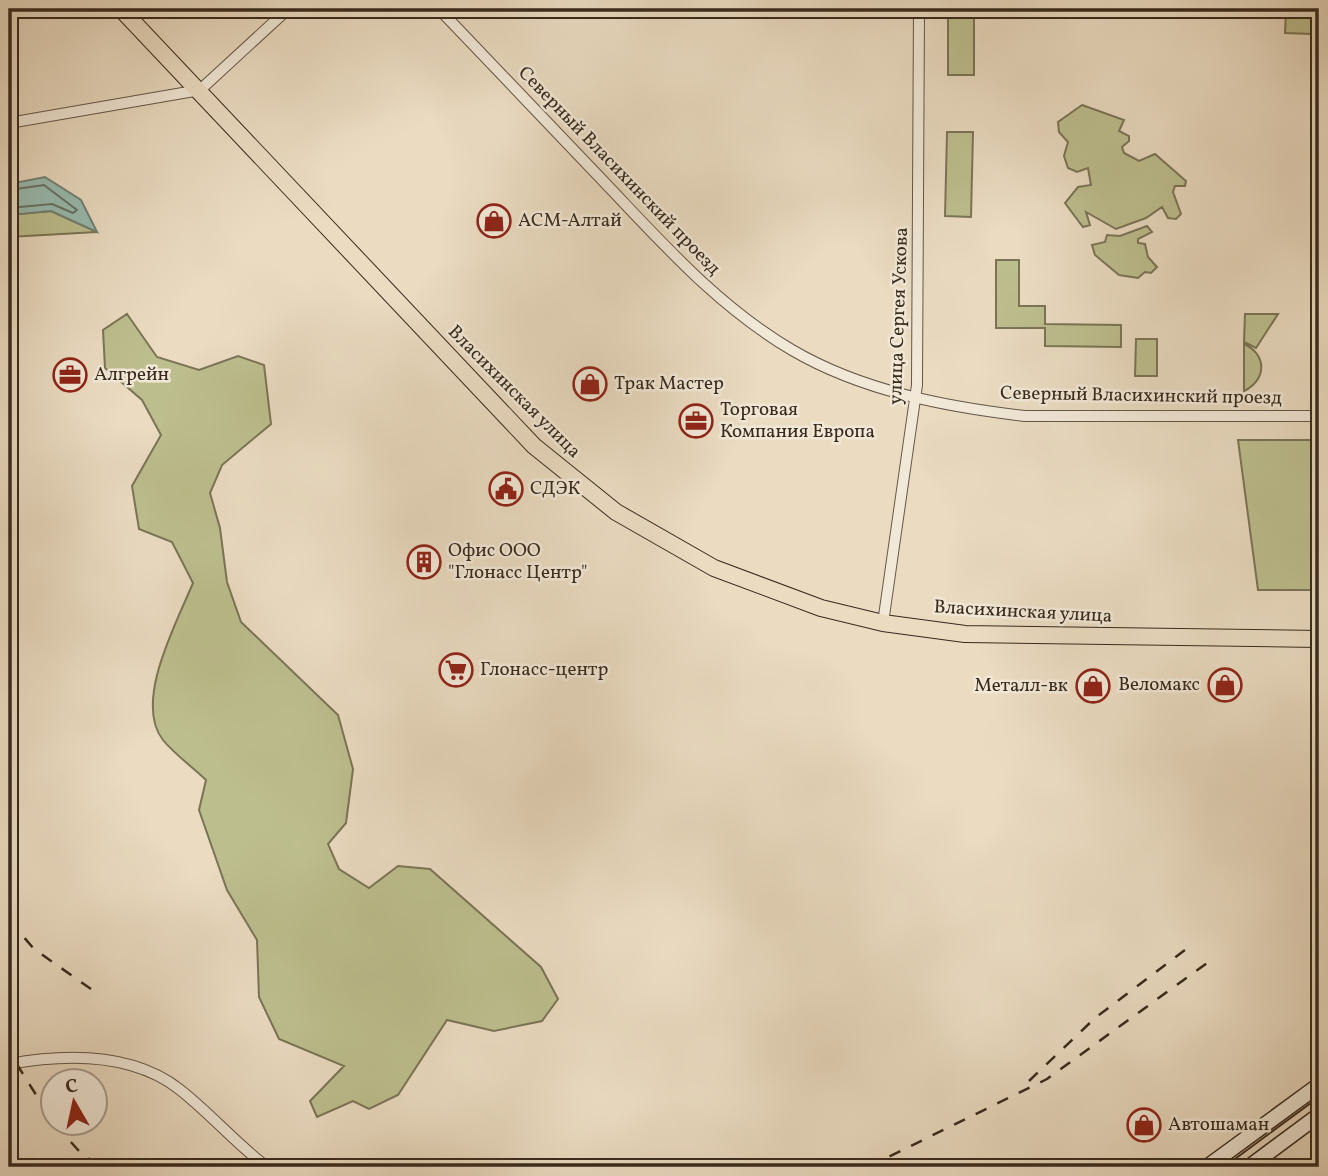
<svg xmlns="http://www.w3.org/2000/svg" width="1328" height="1176" viewBox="0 0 1328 1176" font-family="Vollkorn,serif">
<rect width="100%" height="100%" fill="#eadbc1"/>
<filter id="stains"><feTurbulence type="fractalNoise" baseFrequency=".00286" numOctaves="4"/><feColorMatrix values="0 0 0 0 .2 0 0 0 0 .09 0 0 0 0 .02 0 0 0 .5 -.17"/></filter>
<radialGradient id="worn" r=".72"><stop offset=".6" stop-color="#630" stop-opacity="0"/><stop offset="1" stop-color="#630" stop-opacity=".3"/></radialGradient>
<path fill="#bdbe8e" stroke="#7a7456" stroke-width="2" d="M948,9h26v66h-26z
M1286,11h26v23l-27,-1z
M1082,105l42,15 -5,11 10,5v5l-7,6 2,6 15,8 16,-7 31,27 -1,5h-10l-2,6 8,22 -5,5 -8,-1 -6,-11 -16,11 -30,11 -30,-17 4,13 -7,2 -18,-24 13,-16 13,-2 -3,-17 -11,4 -9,-4 -4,-12 4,-14 -9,-10 -1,-10z
M947,132h26l-2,85 -26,-1z
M51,211l46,21 -88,5v-22z
M1147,226l5,6 -14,7v4l7,1 3,13 9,10 -6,6 -6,-1 -7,6 -19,-3 -24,-20 -3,-10 13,-3 2,-7 13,1z
M996,260h23v46h26v18l76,1v22l-76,-1v-18h-49z
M127,314l30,43 42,13 39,-14 26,9 7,59 -49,41 -12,28 10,35 7,54 14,40 97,93 15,54 -7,54 -18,21 11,25 30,19 29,-22 32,3 111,98 17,32 -16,22 -48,10 -47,-11 -49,75 -29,14 -16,-8 -36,16 -7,-16 34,-35 -65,-27 -20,-42 -2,-57 -30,-50 -28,-80 7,-30c-13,-13 -31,-25 -43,-40 -30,-38 14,-118 30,-157l-21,-41 -33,-13 -7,-43 29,-51 -19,-35 -37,-32 -2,-38z
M1245,314h33l-22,34 -12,-6z
M1136,339h21v37h-22z
M1244,344c23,10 23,36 0,47z
M1238,440h81v150h-61z"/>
<path fill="#98bbb0" stroke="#728175" stroke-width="2" d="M45,177l36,23 16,32 -46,-21 -42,4v-31z"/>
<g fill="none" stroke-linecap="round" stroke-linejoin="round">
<path stroke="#687266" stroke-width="2" d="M9,190l35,-5 33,25 -4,3 -21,-9 -43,4"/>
<defs>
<path id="minor" d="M439,9c56,59 112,117 168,176 58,61 112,122 185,165 70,41 155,57 233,66h294
M9,123l191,-33 88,-81
M883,623l34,-238 2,-376
M9,1064c56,-10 122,-12 170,25 31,24 57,55 88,78"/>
<path id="secondary" d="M1207,1167l112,-82
M1249,1167l70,-52"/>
<path id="trunk" d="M121,9l413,437 82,66 98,56 107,40 62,15 82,11 354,5"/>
</defs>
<use href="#minor" stroke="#645646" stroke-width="12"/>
<use href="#secondary" stroke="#382a1d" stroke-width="17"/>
<use href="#trunk" stroke="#382a1d" stroke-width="18"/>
<use href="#minor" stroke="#f1e8d7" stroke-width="10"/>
<use href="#secondary" stroke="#f1e8d7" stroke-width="14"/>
<use href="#trunk" stroke="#eadbc1" stroke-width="16"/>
<path stroke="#382a1d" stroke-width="2" d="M1224,1167l95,-70"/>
<path stroke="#382a1d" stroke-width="2.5" stroke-dasharray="12 12" stroke-linecap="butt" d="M9,920l25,29 57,40
M9,1041l7,22 36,57
M1029,1081l66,-63 99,-75
M55,1124l23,26 22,17
M868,1167l179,-88 160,-116"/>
</g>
<defs>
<symbol id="shop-ring" viewBox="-11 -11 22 22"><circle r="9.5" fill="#f1e8d7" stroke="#8f2418" stroke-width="1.5"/><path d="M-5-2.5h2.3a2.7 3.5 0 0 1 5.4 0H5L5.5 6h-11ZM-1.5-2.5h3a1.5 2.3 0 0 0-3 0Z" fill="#8f2418"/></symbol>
<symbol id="office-ring" viewBox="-11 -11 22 22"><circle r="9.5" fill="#f1e8d7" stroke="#8f2418" stroke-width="1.5"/><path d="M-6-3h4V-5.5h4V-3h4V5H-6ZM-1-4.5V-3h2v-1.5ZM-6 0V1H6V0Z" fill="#8f2418"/></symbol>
<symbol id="civic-ring" viewBox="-11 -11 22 22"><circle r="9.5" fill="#f1e8d7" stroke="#8f2418" stroke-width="1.5"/><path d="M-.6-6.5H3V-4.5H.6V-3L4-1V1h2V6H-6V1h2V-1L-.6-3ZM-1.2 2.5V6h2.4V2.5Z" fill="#8f2418"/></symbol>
<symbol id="building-ring" viewBox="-11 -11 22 22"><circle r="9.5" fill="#f1e8d7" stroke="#8f2418" stroke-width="1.5"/><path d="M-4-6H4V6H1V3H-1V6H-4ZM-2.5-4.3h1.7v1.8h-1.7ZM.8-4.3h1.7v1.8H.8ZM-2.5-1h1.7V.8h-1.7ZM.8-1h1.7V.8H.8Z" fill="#8f2418"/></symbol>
<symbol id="supermarket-ring" viewBox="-11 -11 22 22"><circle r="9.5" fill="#f1e8d7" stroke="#8f2418" stroke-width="1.5"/><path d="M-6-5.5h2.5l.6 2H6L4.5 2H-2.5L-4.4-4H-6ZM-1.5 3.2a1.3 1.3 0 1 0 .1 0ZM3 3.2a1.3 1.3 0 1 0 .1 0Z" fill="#8f2418"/></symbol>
</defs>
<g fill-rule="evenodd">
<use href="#shop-ring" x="475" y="202" width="38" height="38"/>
<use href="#office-ring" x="51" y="356" width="38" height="38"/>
<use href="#shop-ring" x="571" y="365" width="38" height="38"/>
<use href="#office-ring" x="677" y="402" width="38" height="38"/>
<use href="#civic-ring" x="487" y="470" width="38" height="38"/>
<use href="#building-ring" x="405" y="543" width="38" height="38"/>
<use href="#supermarket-ring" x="437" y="651" width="38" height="38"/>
<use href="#shop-ring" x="1206" y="666" width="38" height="38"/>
<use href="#shop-ring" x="1074" y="667" width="38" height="38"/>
<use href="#shop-ring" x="1125" y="1106" width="38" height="38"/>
</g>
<g text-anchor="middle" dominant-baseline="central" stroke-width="5" stroke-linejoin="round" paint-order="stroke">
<g font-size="19" fill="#382a1d" stroke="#f1e8d7">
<text transform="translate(619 171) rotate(46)">Северный Власихинский проезд</text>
<text transform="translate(899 316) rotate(-88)">улица Сергея Ускова</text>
<text transform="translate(514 392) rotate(45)">Власихинская улица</text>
<text transform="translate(1141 396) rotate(1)">Северный Власихинский проезд</text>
<text transform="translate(1023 612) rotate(3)">Власихинская улица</text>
</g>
<g font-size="19" fill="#382a1d" stroke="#f1e8d7" text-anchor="start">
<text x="518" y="221">АСМ-Алтай</text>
<text x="94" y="375">Алгрейн</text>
<text x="614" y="384">Трак Мастер</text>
<text x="720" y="410">Торговая<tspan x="720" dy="22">Компания Европа</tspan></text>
<text x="530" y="489">СДЭК</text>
<text x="448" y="551">Офис ООО<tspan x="448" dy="22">"Глонасс Центр"</tspan></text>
<text x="480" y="670">Глонасс-центр</text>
<text x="1200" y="685" text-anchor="end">Веломакс</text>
<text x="1068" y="686" text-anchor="end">Металл-вк</text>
<text x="1168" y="1125">Автошаман</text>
</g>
</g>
<rect width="1328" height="1176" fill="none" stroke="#eadbc1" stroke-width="35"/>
<rect x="10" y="10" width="1307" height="1155" fill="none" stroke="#382a1d" stroke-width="3.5"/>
<rect x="18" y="18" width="1293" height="1141" fill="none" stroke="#382a1d" stroke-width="2"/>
<g transform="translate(74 1102) rotate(351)"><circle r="33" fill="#f1e8d7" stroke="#a79c8d" stroke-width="2"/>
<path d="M0-5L12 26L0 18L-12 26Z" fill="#8f2418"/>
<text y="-10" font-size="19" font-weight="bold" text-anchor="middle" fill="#382a1d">С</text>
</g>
<rect width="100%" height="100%" filter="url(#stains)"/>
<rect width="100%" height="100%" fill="url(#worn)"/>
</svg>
